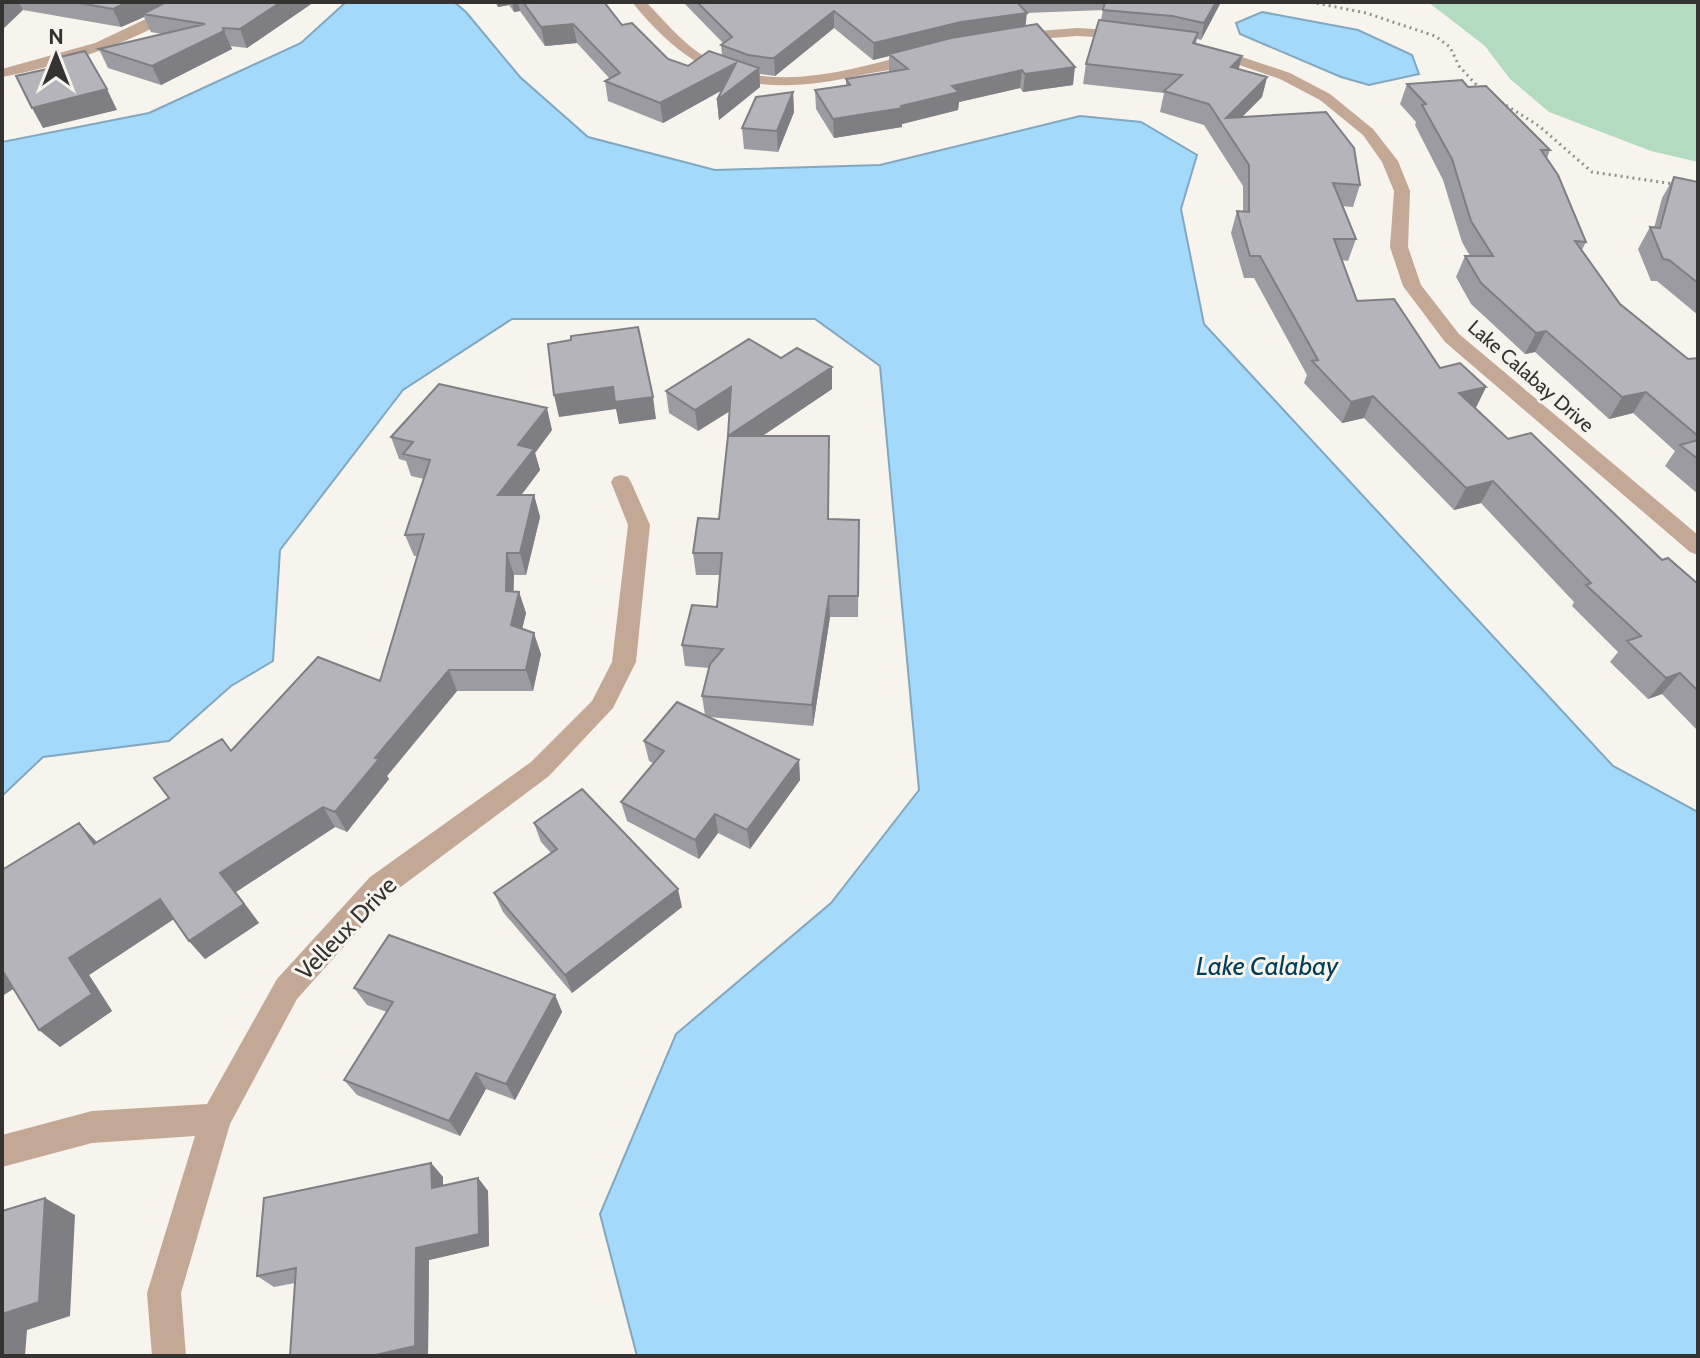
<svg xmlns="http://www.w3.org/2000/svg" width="1700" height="1358" viewBox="0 0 1700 1358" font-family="Cabin,sans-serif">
<rect width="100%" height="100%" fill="#f6f4ed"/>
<path fill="#b3dbc0" d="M1428,2h270v160l-47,-11 -102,-39 -39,-33 -25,-33z"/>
<path fill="#a3d9fb" stroke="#82a7be" stroke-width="2" d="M346,2h108l12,10 54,65 68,60 127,33 165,-5 200,-49 61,6 56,33 -16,54 23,115 409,442 85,46v544h-1061l-37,-142 76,-180 155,-131 88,-113 -39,-424 -65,-47h-303l-109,71 -123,160 -7,111 -42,25 -62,55 -126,16 -41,39v-654l147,-29 152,-70z
M1262,12l96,18 54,25 7,19 -50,11 -28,-8 -101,-43 -4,-11z"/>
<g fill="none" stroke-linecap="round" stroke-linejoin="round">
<path stroke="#92918c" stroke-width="3" stroke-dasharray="2 4" stroke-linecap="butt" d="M1311,2l55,11 69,23 15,11 9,19 23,25
M1501,102l38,24 53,46 82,12"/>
<path fill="#c4a896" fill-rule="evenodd" d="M182,2h17c-10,9 -25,16 -38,22 -50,26 -103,42 -159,53v-8l93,-26z
M632,2h14c17,17 33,37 53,51 67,45 149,17 220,-1l7,4c-15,12 -46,15 -64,19 -103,23 -162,11 -230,-73z
M1077,28l51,3 7,4 -7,4 -51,-3 -64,5 -7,-4 7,-4z
M1212,47l78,26 40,21 43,35 25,32 12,30 -2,56 13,38 38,49 239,201v20l-8,-3 -245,-210 -42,-56 -13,-39 4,-56 -12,-29 -19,-27 -43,-35 -40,-21 -73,-25 -2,-3z
M621,475l7,2 3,5 19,43 -14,137 -23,46 -64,68 -159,119 -93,104 -67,125 -49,169 5,63h-34l-5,-63 48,-157 -103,7 -90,24v-32l90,-24 115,-7 70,-125 93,-102 161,-115 61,-61 20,-39 16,-137 -17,-43 3,-5z"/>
</g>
<path fill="#9c9ba1" d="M2,2h312l-67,46 -17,-2 2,3 -71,36 -53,-17 -9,-19 63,-15 -11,-2 -7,-15 -23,10 -98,-17z
M495,2h109l18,23 46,34 20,7 34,-11 -1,-10 2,-2 -40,-41h538l-20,38 -4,-1 -1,5 43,25 28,8 -5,20 -20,20 118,68 -7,22 -11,-1 14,33 -8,22 -6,-1 15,41 83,67 46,19 -10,21 32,31 154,121 36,24v147l-36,-37 -14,5 -38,-37 8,-10 -46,-46 2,-4 -93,-99 -27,7 -90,-92 -22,5 -38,-40 3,-8 -53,-97h-10l-13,-45 6,-22 6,1v-26l-39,-61 -44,-13 4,-19 -81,-9 3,-20 15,-44 2,-10 -77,3 -1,13 48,59 -50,7 -3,-4 -61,14 -1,8 -56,14v3l-68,11 -18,-29 -1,-19 31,-4v-7l43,-7v-16l-16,4 -39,-32 -59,48 -15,-2v13l-41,33 -2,-20 5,-10 -59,33 -55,-22 -3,-20 5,-2 -33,-36 -32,3 -25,-35 -6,1 -5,-7 -11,2z
M1407,84l61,3 82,63 -3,8 39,84 -4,8 38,54 68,55 10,-1v136l-33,-28 10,-15 -42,-38 -24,6 -74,-67 -10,2 -54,-50 -15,-27 9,-21h5l-8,-14 -19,-62 -28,-55 1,-3 -16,-18z
M793,92l1,20 -16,40 -34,-3 -2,-21z
M1674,177l24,5v133l-41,-34h-6l-13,-32 12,-22 4,1 8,-30z
M781,358l51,31 -70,47h67l-1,83 31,1 -1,97h-28l-17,109 -104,-9 90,43 1,20 -50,69 -32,-16 -19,26 -72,-38 -6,-19 32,-39 -4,-2 -5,-20 61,-26 -3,-19 7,-28 -24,-2 -3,-21 35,-38 3,-32h-24l-3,-22 26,-34 11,-108 -32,20 -29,-18 -3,-22z
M552,430l-17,23 5,17 -19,25h13l6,22 -14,58h-12l-1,16 6,1 7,21 -4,16 19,25 -8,37h-76l-70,85 2,3 -42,53 -12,-5 -99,65 23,31 -54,36 -16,-18 -15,-22 -85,56 23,36 -52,36 -47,-58 -11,7v-126l77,-47 18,19 72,-44 62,-47 149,-70 37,-125h-3l-9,-21 19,-56 -13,-3 -5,-15 -7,-2 -8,-22z
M534,823l148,84 -110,86 -69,-81 -9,-19 57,-40 -10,-11z
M354,988l201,7 7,17 -47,88 -29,-11 -26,47 -103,-41 -13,-15 43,-68 -20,-7z
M431,1163l12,14v9l35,-8 10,13 1,55 -60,14 -1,95 -138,1 5,-73 -21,4 -17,-11z"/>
<path fill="#7f7e83" d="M3,2h16l4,8 -21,20z
M128,2h47l-32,12 1,3 -23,10 -8,-18z
M281,2h33l-67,46 -7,-19z
M497,2h12v3l-11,2z
M512,2h6l2,9 -6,1z
M1216,2h5l-20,38 3,-17z
M834,11v17l-59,48 -1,-18z
M1027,13l-2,17 -136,24v2l-16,4 1,-17 87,-21z
M573,24l4,19 -32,3 -4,-19z
M224,31l8,18 -71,36 -9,-19z
M1242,56l-5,20 -6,-9z
M736,63l1,19 -74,41 -3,-20z
M1075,67l-2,18 -50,7 2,-18z
M759,68l1,19 -41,33 -2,-20z
M1022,70l-2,18 -61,14 -1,8 -56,14v3l-68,11 -1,-19 68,-13 51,-20z
M1267,77l-5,20 -35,35 -1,-14z
M107,89l10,21 -74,18 -11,-20z
M793,92l1,20 -16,40 -1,-21z
M1546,331l-11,21 -10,2 11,-21z
M832,367v22l-102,69 -2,-22z
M613,387l40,10 3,22 -37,5 -3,-15 -57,8 -5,-22z
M731,387l2,22 -35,22 -3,-21z
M1486,387l-11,22 -16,-16z
M1646,392l-13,21 -24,6 13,-22z
M1373,396l-9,22 -22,5 9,-21z
M547,408l5,22 -17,23 5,17 -35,47 -7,-22 20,-50z
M1493,481l-12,22 -27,7 12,-22z
M534,495l6,22 -14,58 -6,-22z
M507,553l7,22 -1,37 -7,-21z
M519,592l7,21 -8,33 -7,-21z
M829,596l1,21 -17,109 -1,-21z
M534,633l7,21 -8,37 -7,-21z
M449,670l8,21 -70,85 2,3 -42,53 -12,-20 40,-54z
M1680,673l-18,21 -14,5 18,-21z
M799,760l1,20 -50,69 -3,-19z
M323,807l12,20 -99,65 23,31 -54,36 -16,-18 31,-68z
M715,814l3,19 -19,26 -4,-19z
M79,823l18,20 -3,1z
M678,889l4,18 -110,86 -7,-18z
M160,899l17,18 -88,58 23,36 -52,36 -21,-17 30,-72z
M2,968l19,16 -19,12z
M555,995l7,17 -47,88 -9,-16z
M476,1073l10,16 -26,47 -11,-15z
M431,1163l12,14v25l-11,-14z
M478,1178l10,13 1,55 -60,14 -1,95 -57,1 45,-108z
M45,1198l30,17 -5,101 -43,14 -2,26h-23v-42z"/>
<path fill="#b5b4bb" stroke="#7f7e83" stroke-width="2" d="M74,2h54l-15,7z
M166,2h115l-41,27 -17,-1 1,3 -72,35 -53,-17 106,-25 -62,-10z
M523,2h81l18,23 10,-2 36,36 20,7 21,-15 50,17 -42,32 19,-37 -76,40 -55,-22 15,-8 -47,-49 -32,3z
M697,2h320l10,11 -66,9 -87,21 -40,-32 -60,47h-5l-21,-3 -27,-10 11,-8z
M1105,2h111l-12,21 -32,-7 -69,-6z
M1099,20l96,12 3,1 -5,10 49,13 -11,11 36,10 -41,41 100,-6 28,36 6,37 -27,-2 23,56h-22l23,62 37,-2 46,69 20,-5 26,24 -27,6 49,46 23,-6 131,127 6,-2 30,26v107l-18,-18 -14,5 -39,-37 14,-5 -55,-51 5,-2 -98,-102 -27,7 -93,-92 -22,6 -39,-41 6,-1 -58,-104h-10l-13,-45 12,1v-47l-40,-61 -45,-13 18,-16 -96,-11z
M1037,24l38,43 -50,7 -3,-4 -70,16 7,6 -58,14 2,2 -70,11 -18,-29 35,-5 -4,-6 62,-10 -19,-15 62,-16z
M85,51l22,38 -75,19 -16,-32 40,-9 -4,-8z
M1462,80l6,7 18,-1 64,64h-9l17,25 28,67 -11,-1 45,63 68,55 10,-1v78l-52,-44 -24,5 -76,-66 -10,2 -55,-50 -16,-27h28l-22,-35 -19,-62 -30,-54 4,-1 -19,-20z
M793,92l-16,39 -35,-3 14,-31z
M1674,177l24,5v101l-29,-23 -6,-1 -13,-32 10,1z
M638,327l15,70 -38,5 -2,-15 -59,8 -6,-51 23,-4v-4z
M749,339l32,19 16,-10 35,19 -104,69 3,-49 -36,23 -29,-19z
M439,384l108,24 -29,37 16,4 -36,46h36l-14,58h-13l-1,38 13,1 -8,33 23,8 -8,37h-77l-74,88 4,1 -44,53 -12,-5 -103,66 24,31 -55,37 -29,-42 -91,59 23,36 -53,36 -37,-60v-100l77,-47 15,21 75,-46 -15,-20 68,-39 9,12 87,-94 62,24 44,-147 -19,1 25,-75 -27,-6 10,-12 -22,-5z
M728,436h101l-1,83 31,1 -1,76h-29l-17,109 -110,-9 8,-32 13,-15 -41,-4 10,-40 25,2 5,-54h-29l5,-35 21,1z
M1698,440v19l-18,-14z
M677,702l122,58 -52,70 -32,-16 -20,26 -74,-38 43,-51 -20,-10z
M582,789l96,100 -113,86 -71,-82 63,-44 -23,-26z
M389,935l166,60 -49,89 -30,-11 -27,48 -105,-41 49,-78 -39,-14z
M431,1163l1,25 46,-10 1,56 -63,14 -1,98 -44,10h-81l6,-88 -39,8 7,-78z
M45,1198l-6,104 -37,12v-103z"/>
<g text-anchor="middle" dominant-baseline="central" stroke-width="6" stroke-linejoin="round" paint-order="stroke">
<g font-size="20" fill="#343331" stroke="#f6f4ed">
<text transform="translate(1531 376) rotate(41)">Lake Calabay Drive</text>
</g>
<g font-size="24" fill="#343331" stroke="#f6f4ed">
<text transform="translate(346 928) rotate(-46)">Velleux Drive</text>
</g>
<g font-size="26" font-style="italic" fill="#023d58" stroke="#f6f4ed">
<text x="1267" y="966">Lake Calabay</text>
</g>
</g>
<rect width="1700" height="1358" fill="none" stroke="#343331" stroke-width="8"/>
<g transform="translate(56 56)" stroke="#f6f4ed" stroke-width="6" paint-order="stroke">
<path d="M0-6L14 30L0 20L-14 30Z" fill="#343331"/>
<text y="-12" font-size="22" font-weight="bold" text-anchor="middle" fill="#343331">N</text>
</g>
</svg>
